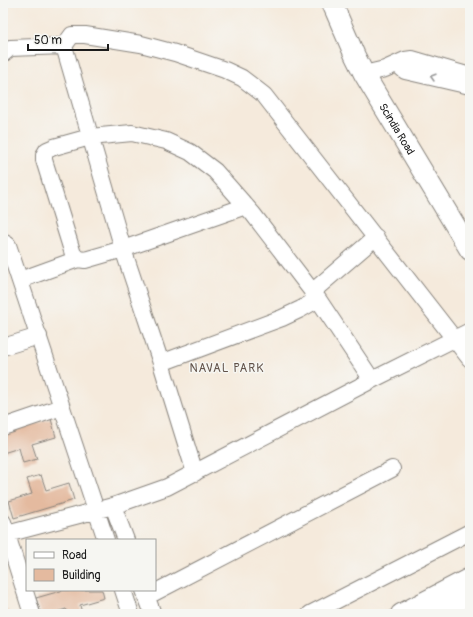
<svg xmlns="http://www.w3.org/2000/svg" width="473" height="617" viewBox="0 0 473 617" font-family="Pangolin,sans-serif">
<rect width="100%" height="100%" fill="#f6f6f2"/>
<filter id="ink" filterUnits="userSpaceOnUse"><feTurbulence type="fractalNoise" baseFrequency=".025" numOctaves="2"/><feDisplacementMap in="SourceGraphic" scale="8" xChannelSelector="R" yChannelSelector="G"/><feConvolveMatrix kernelMatrix="1 2 1 2 8 2 1 2 1" color-interpolation-filters="sRGB"/></filter>
<filter id="wash" filterUnits="userSpaceOnUse"><feTurbulence type="fractalNoise" baseFrequency=".012" numOctaves="4" result="noise"/><feDisplacementMap in="SourceGraphic" scale="16" xChannelSelector="R" yChannelSelector="G"/><feGaussianBlur stdDeviation="0.9" result="paint"/><feColorMatrix in="noise" values="0 0 0 0 0 0 0 0 0 0 0 0 0 0 0 0 0 1.4 0 .05"/><feComposite in="paint" operator="in"/></filter>
<g filter="url(#wash)">
<rect width="100%" height="100%" fill="#f5eadc"/>
<g id="blocks">
<path fill="#e4ba9f" d="M51,419l5,18 -24,7 5,15 -14,4 -4,-15 -16,5v-20z
M41,475l5,15 23,-7 5,17 -60,18 -5,-17 23,-7 -5,-15z
M64,590h38l2,8 -24,7 2,9h-14l-2,-5 -16,5h-9l-5,-16z
M8,610l1,4h-6v-2z"/>
</g>
</g>
<g filter="url(#ink)">
<use href="#blocks" fill-opacity="0" stroke="#88837c" stroke-width="1"/>
<g fill="none" stroke-linecap="round" stroke-linejoin="round">
<defs>
<path id="minor" d="M3,54l7,-6 54,-2
M397,64l8,7 65,15
M364,74l21,-5 20,-9 7,-1 58,17
M246,206l-123,43 -38,11 -7,-1 -5,-5 -29,-94v-5l3,-5 7,-3 36,-10 42,-4 34,8 24,11 25,19 38,43 65,85 54,81
M3,242l5,3 2,6 96,289
M20,280l58,-21
M312,292l64,-55
M3,347l36,-11
M161,363l121,-45 19,-9 17,-10
M3,427l59,-20
M195,473l-34,-110 -38,-114 -59,-203 8,-11h13l56,9 34,9 50,17 17,8 22,17 206,264
M113,506l13,34
M3,522l29,92
M3,535l110,-29 54,-19 205,-107 98,-49
M123,590l8,24
M144,590l9,24
M146,597l246,-128
M310,614l160,-82"/>
<g id="major">
<path id="s1" d="M332,3l23,53 9,18 106,176"/>
<path d="M401,614l69,-36"/>
<path d="M434,614l36,-19"/>
</g>
</defs>
<use href="#minor" stroke="#88837c" stroke-width="18"/>
<use href="#major" stroke="#88837c" stroke-width="22"/>
<use href="#minor" stroke="#fff" stroke-width="16"/>
<use href="#major" stroke="#fff" stroke-width="20"/>
</g>
<defs><path id="oneway-chevron" d="M-2-3.5L2.5 0L-2 3.5" fill="none" stroke-width="1.6" stroke-linecap="round" stroke-linejoin="round"/></defs>
<use stroke="#999" href="#oneway-chevron" transform="translate(433 77) rotate(-164)"/>
</g>
<g text-anchor="middle" dominant-baseline="central" stroke-width="3" stroke-linejoin="round" paint-order="stroke">
<g font-size="11" fill="#1c1c1c" stroke="#f6f6f2">
<text stroke="none"><textPath href="#s1" startOffset="142">Scindia Road</textPath></text>
</g>
<g font-size="12" letter-spacing="1" fill="#62534a" stroke="#f6f6f2">
<text x="227" y="368">NAVAL PARK</text>
</g>
</g>
<rect width="473" height="617" fill="none" stroke="#f6f6f2" stroke-width="16"/>
<rect x="26" y="539" width="130" height="52" fill="#f6f6f2" stroke="#9f9f9c"/>
<rect x="34" y="552" width="20" height="6" fill="#ffffff" stroke="#9f9f9c"/>
<text x="62" y="559" font-size="12" fill="#1c1c1c">Road</text>
<rect x="34" y="569" width="20" height="12" fill="#e4ba9f" stroke="#9f9f9c"/>
<text x="62" y="579" font-size="12" fill="#1c1c1c">Building</text>
<path d="M28 44v6h80v-6" fill="none" stroke="#1c1c1c" stroke-width="2"/>
<text x="34" y="44" font-size="12" fill="#1c1c1c" stroke="#f6f6f2" stroke-width="3" paint-order="stroke">50 m</text>
</svg>
